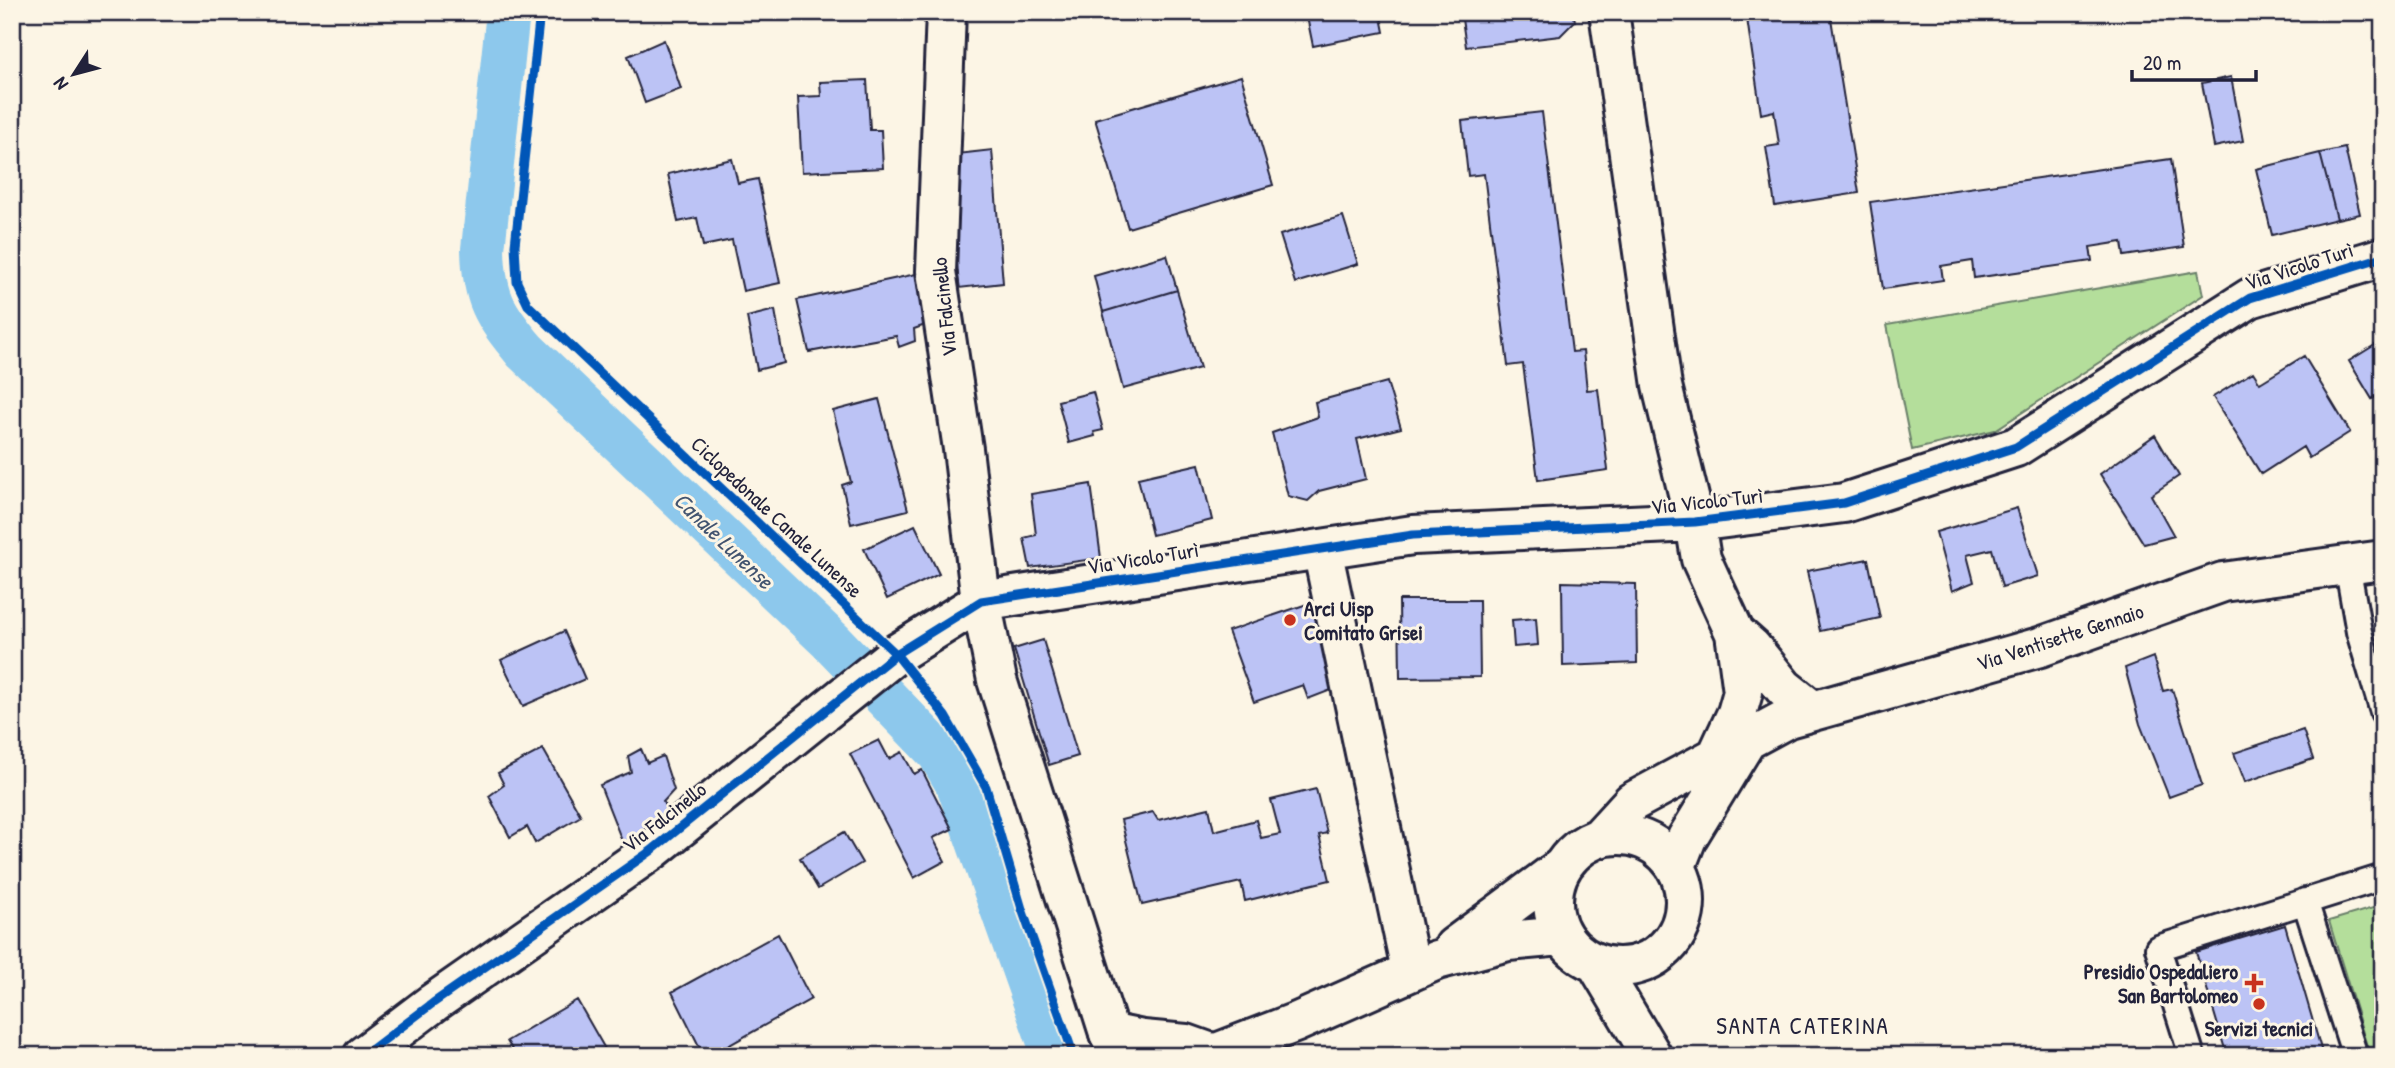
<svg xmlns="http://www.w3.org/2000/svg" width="2395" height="1068" viewBox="0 0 2395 1068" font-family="'Patrick Hand',sans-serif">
<rect width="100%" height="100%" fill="#fcf5e5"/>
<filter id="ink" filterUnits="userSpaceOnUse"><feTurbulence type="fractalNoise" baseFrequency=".0143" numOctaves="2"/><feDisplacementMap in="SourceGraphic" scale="14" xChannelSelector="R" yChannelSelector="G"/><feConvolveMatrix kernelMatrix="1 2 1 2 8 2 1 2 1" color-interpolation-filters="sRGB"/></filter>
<g filter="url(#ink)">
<path fill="#b4de9b" stroke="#6b806b" stroke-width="2" d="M2198,271l5,24 -208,135 -83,20 -25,-125z
M2383,905v151h-13l-41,-135z"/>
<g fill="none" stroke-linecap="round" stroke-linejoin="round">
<path stroke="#8dc8ec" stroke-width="44" d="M508,12l-25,237c1,49 11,65 42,102l308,292 106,110 19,32 96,271"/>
</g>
<path fill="#bcc3f5" stroke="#22223b" stroke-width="2" d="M1306,12h74l4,20 -71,14z
M1461,12h112l2,9 -15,15 -94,11z
M1746,12h84l29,181 -84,13 -9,-59 13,-2 -5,-34 -13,3z
M664,40l17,49 -36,14 -17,-47z
M1241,76l32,109 -145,43 -33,-109z
M2231,77l12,64 -29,6 -12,-64z
M867,80l3,50h11l2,38 -81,4 -4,-75 23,-1 -1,-14z
M1542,112l30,240 11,-1 4,39 11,-1 10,81 -70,10 -15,-116 -15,2 -24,-192 -16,2 -6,-55z
M2345,148l15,66 -23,5 -17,-66z
M992,150l11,133 -44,5 -10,-133z
M2320,153l17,66 -65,16 -16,-66z
M732,159l6,24 20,-4 22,104 -37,8 -11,-51 -29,6 -6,-28 -19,4 -10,-48z
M2171,159l13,88 -60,9 -2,-14 -32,5 2,14 -118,17 -2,-17 -31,5 2,14 -60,9 -13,-87z
M1343,216l15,48 -63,19 -15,-48z
M1167,255l10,35 -74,22 -9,-36z
M925,272l3,52 -14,5 1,12 -16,6 -3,-11 -87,16 -12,-52z
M1177,290l23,78 -77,21 -20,-77z
M775,310l9,53 -27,7 -10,-53z
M2383,340v52l-11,7 -23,-38z
M2304,356l46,76 -41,26 -6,-11 -42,27 -48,-77 40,-25 7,11z
M1387,382l14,46 -44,11 9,40 -47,12 -11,10 -20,-5 -16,-63 46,-16 -3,-15z
M1093,392l10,38 -9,2 1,4 -26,7 -11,-42z
M879,399l29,111 -57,14 -9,-39 9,-3 -18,-71z
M2155,435l24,41 -28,19 23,41 -30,8 -44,-70z
M1199,464l13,56 -60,15 -14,-57z
M1091,484l10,74 -71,10 -6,-30 12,-3 -5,-41z
M2017,508l21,68 -36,11 -10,-38 -25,6 7,27 -22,9 -16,-59z
M915,525l24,49 -52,25 -23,-50z
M1868,559l12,59 -60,13 -13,-60z
M1562,582l74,2 1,79 -74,3z
M1399,600h80l1,77 -80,1z
M1310,603l29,84 -31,12 -5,-14 -49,17 -26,-71z
M1536,618l2,27 -24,2 -2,-27z
M564,631l21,48 -62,27 -22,-46z
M1043,640l35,116 -29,9 -35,-116z
M2153,657l10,34 9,-2 30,96 -33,12 -29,-73 -15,-56z
M2303,730l10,29 -68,23 -11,-29z
M879,740l10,19 13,-7 12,22 8,-4 30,59 -19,9 12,23 -31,17 -64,-124z
M543,749l38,67 -46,27 -8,-16 -17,10 -21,-41 15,-11 -6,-12z
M641,749l6,14 16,-7 11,34 -11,12 5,10 -44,34 -24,-61 31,-13 -3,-16z
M1316,789l11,44 -8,2 11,45 -85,21 -4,-19 -99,23 -21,-85 32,-8 5,8 51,-12 5,23 42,-11 5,18 19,-4 -9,-34z
M844,832l18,31 -44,26 -18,-31z
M2285,925l38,131h-96l-31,-104z
M778,934l33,65 -101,57h-6l-32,-64z
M577,1000l32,56h-93l-9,-15z"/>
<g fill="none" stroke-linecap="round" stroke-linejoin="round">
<defs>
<path id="service" d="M2347,564l12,68 24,80
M2305,901l50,155
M2192,1056l-34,-108 225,-71"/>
<path id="minor" d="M1609,12l53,374 33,136 6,37 34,74 4,29 4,30 -6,21 -21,45
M1322,549l89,421
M981,601l432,-66 282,-13 149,-19 172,-56 234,-149 133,-41
M1735,633l17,15 32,40 29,23
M1553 901a66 66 0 1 1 132 0a66 66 0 1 1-132 0Z
M1599,838l33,-36 156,-84 252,-71 183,-65 160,-22
M1676,866l11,-28 58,-95
M1454,947l108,-80
M1597,964l55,92
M1109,1033l34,7 43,4 28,10 83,-32 140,-62 71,-19 54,-5"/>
<path id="tertiary" d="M946,12l-10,259 27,178 18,152 16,79 112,353 12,23
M363,1056l70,-53 218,-152 245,-197 85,-53"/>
</defs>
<use href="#service" stroke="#22223b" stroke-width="30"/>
<use href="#minor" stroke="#22223b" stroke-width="44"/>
<use href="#tertiary" stroke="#22223b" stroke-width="44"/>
<use href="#service" stroke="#fcf5e5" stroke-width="24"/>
<use href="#minor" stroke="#fcf5e5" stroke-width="38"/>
<use href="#tertiary" stroke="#fcf5e5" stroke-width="38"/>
<defs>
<path id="cycleway" d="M540,12l-25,233 2,37 11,23 368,349 49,62 41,71 36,122 52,147
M363,1056l70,-53 218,-152 245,-197 85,-53 432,-66 282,-13 149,-19 172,-56 234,-149 133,-41"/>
</defs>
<use href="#cycleway" stroke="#fcf5e5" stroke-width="13"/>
<use href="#cycleway" stroke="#0057b8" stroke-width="9"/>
</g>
</g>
<g fill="#c8321e" stroke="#fcf5e5" stroke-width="2.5">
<circle cx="1290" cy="620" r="7"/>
<path d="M2250.5 972.5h7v7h7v7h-7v7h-7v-7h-7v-7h7z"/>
<circle cx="2259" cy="1004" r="7"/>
</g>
<g text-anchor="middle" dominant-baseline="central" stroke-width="6" stroke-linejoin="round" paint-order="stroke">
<g font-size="21" fill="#22223b" stroke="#fcf5e5">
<text transform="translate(2299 266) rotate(-18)">Via Vicolo Turì</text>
<text transform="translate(944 307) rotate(-96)">Via Falcinello</text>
<text transform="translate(1707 501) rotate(-6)">Via Vicolo Turì</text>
<text transform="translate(777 517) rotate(43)">Ciclopedonale Canale Lunense</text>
<text transform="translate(1143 558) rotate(-9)">Via Vicolo Turì</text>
<text transform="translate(2060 637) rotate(-18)">Via Ventisette Gennaio</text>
<text transform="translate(664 817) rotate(-38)">Via Falcinello</text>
</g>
<g font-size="21" font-weight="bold" fill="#22223b" stroke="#fcf5e5" text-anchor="start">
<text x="1304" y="608">Arci Uisp<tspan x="1304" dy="24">Comitato Grisei</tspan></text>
<text x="2238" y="971" text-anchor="end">Presidio Ospedaliero<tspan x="2238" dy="24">San Bartolomeo</tspan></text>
<text x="2259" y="1028" text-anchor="middle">Servizi tecnici</text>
</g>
<g font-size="23" font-style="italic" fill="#425470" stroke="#fcf5e5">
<text transform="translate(724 540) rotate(44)">Canale Lunense</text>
</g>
<g font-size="23" letter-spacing="2" fill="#22223b" stroke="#fcf5e5">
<text x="1803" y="1025">SANTA CATERINA</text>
</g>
</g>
<rect width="2395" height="1068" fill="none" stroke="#fcf5e5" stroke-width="42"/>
<rect x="21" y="21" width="2353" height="1026" fill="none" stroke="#22223b" stroke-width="2.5" filter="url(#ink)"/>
<g transform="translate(74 74) rotate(234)" stroke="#fcf5e5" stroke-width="5" paint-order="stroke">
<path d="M0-5L12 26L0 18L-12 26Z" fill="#22223b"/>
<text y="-10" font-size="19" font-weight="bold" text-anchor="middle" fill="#22223b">N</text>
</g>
<path d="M2132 70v10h124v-10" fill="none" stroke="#22223b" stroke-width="3.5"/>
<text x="2143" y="70" font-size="21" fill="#22223b" stroke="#fcf5e5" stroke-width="5" paint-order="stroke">20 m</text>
</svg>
